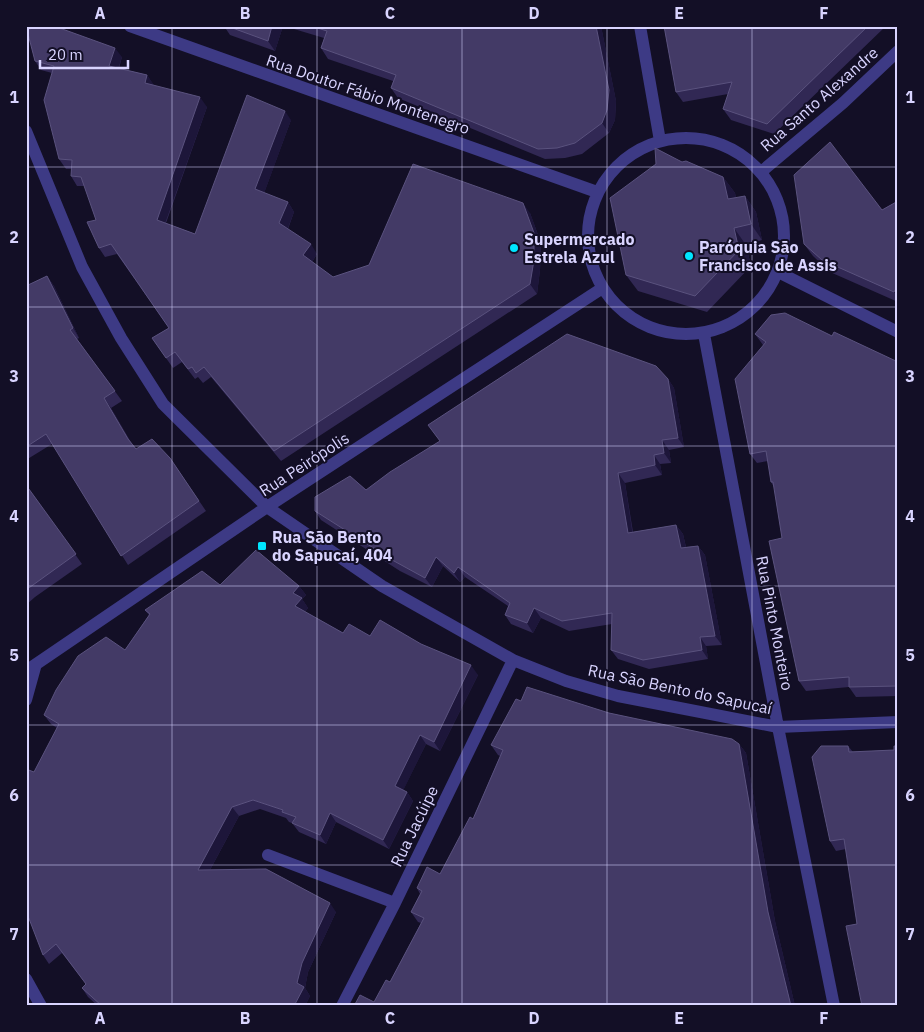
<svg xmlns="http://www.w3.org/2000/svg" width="924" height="1032" viewBox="0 0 924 1032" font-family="'IBM Plex Sans',sans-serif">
<rect width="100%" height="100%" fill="#130f26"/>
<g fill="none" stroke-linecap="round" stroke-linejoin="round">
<path stroke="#3d3a85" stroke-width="12" d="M130,26l467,166
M640,26l20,115
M26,131l56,136 39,71 42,66 104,103 115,79 131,74 53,21 52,15 160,31 120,-5
M588 236a98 98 0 1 1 196 0a98 98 0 1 1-196 0Z
M761,172l82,-69 55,-52
M778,272l120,60
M704,334l74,393 56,279
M26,671l241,-164 334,-218
M26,700l10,-36
M268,855l127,48
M26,979l15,27
M342,1006l53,-103 118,-243"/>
</g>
<path fill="#312854" d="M224,26h59l-8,25 -45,-16z
M284,26h317l15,75 -1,19 -6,13 -27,21 -17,4 -20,1 -147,-61 -7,-10 2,-7 -65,-22 -7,-11 3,-10z
M664,26h222l-112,108 -43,-14 -8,-11 5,-15 -45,8 -7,-10z
M122,57l-3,11 28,7 7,11 53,21 -41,116 29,11 96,-114 -27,73 24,9 6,10 -6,17 29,25 -5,8 21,15 197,-64 11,30 -1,27 -3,24 -256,167 -70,-84 -8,6 -5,-6 -3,2 -13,-17 -9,6 -21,-30 17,-10 -52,-74 -12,3 -6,-9 -3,-28 -11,-34h-8l-6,-10v-7h-5l-7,-10 -7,-86 -11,-3 -6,-9z
M682,162l41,15 12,16 1,5 9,-2 11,16 6,28 -16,5 5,21 -44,46 -69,-21 -12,-16z
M898,201v101l-68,-30 -17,-16 -9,-12 78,-34z
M47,276l7,10 25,52 -2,1 45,62 -11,7 21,36 4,5 34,9 36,53 -78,54 -76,-121 -26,16v-174z
M755,334l77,2 66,26v334l-42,1 -7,-10 -43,4 -7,-10 -17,-143 -8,-51 -3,-5 -3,-21 -11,2 -7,-9 13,-109z
M668,379l6,9 10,59 -15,3 2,13 -11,1 2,11 -37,8 8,49 43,-7 7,9 3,13 12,-1 7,9 17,90 -16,1 2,13 -59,10 -31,-10 -7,-9 1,-26 -43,7 -28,-13 -8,15 -22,-9 -6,-9 3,-9 -43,-29 -5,5 -17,-16 -11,21 -32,-16 -79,-51 -6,-9 51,-21z
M26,485l56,79 -47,33 -9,8z
M220,585l79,1 7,9 -4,4 6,9 -3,4 38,21 27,3 108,39 -38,76 -14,-7 -23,46 4,2 6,9 -24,48 -53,-27 -10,22 -27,-12 -7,-9 -3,-1 -3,-4 -26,-9 -21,7 -29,54 126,42 -28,60 -3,16 5,8 -5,10h-207l-10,-9 -6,-9 4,-4 -24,-31 -13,11 -6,-9 -9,-183 23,-44 -6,-4 -7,-9 81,-65 24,-35 -4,-5z
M521,701l88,12 130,31 7,9 29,168 20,85h-441l20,-4 16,-20 31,-59 -3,-1 -7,-10 9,-18 -3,-6 23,-14 33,-55 27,-63 -2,-1 -7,-10z
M848,746l5,6 41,-2 4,-4 -41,178 -11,-75 -10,2 -6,-10z"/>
<path fill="#1d163a" d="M272,26h11l-8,25 -7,-10z
M596,26h5l15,75 -1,19 -6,13 -7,-10z
M115,48l7,9 -6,18 -7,-9z
M147,75l7,10 -2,8 -7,-10z
M200,97l7,10 -44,122 -6,-9z
M285,111l6,9 -29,79 -7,-10z
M723,177l12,16 5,22 -12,-16z
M745,196l11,16 6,28 -11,-16z
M288,202l6,10 -8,21 -7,-10z
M523,203l7,10 11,30 -1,27 -3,24 -7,-10z
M734,228l12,17 5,21 -12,-16z
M311,244l6,10 -7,11 -7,-10z
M47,276l7,10 25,52 -6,-10z
M898,285v12l-4,-5z
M668,379l6,9 10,59 -6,-9z
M104,398l7,10 23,41 -6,-10z
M662,440l7,10 2,13 -7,-10z
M654,455l6,9 2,11 -7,-10z
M618,473l7,10 9,60 -6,-10z
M676,525l7,9 5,23 -7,-9z
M698,546l7,9 17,90 -7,-9z
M436,557l7,9 -11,21 -7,-9z
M458,567l7,10 -5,5 -6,-9z
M299,586l7,9 -4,4 6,9 -6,8 -7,-10 -2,-13z
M534,608l7,10 -8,15 -6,-10z
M700,637l6,9 2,13 -6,-9z
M471,665l7,10 -38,76 -6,-9z
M420,735l6,9 -25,51 -6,-9z
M739,744l7,9 29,168 20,85h-4l-23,-94z
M407,792l6,9 -24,48 -6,-9z
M232,807l7,9 -34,63 -7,-9z
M330,813l6,9 -10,22 -6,-9z
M330,903l6,9 -28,60 -3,16 5,8 -5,10h-11l3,-23 5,-20z"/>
<path fill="#433a66" stroke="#5a527e" d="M38,26h16l61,22 -6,18 38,9 -2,8 55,14 -43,123 38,14 52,-139 38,16 -30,78 33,13 -9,21 32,21 -8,11 30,22 36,-12 44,-101 110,39 11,30v27l-4,24 -256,167 -70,-84 -8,6 -4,-6 -4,2 -13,-17 -9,6 -14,-20 17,-10 -58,-84 -12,4 -12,-26 9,-2 -15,-43 -10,-1 1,-16 -13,-1 -15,-59 10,-34 -19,-5 -8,-31z
M227,26h45l-4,15z
M311,26h285l13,64 -2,20 -5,13 -27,20 -18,5 -19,1 -147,-61 5,-13 -75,-27 6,-17z
M664,26h204l-101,98 -44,-15 9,-27 -56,10z
M830,142l52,68 16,-9v84l-4,7 -72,-32 -18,-16 -10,-69z
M655,148l27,14 4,-1 37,16 5,22 17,-3 6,28 -17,4 5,22 -44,46 -69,-21 -16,-77 46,-34z
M47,276l26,52 -3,2 45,61 -11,7 24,41 8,10 16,-10 18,19 29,43 -78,55 -75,-122 -20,13v-161z
M785,313l47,23 2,-4 64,30v324l-49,1v-10l-50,4 -30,-140 13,-3 -9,-56h-2l-5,-31 -16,3 -15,-75 31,-37 -11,-8 16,-19z
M567,334l89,32 12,13 10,59 -16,2 2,13 -10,2 1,10 -37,8 10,60 48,-8 5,23 17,-2 17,90 -15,1 2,13 -59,10 -32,-10 1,-37 -50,8 -28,-13 -7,15 -22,-8 5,-12 -52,-36 -4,6 -18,-16 -11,21 -31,-17 -79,-50v-14l35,-21 16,14 24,-18 50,-31 -12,-16z
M26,485l50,69 -50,36z
M256,550l43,36 -6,7 9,5 -7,8 48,27 6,-9 21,12 10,-16 41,24 50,21 -37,77 -14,-7 -25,51 12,6 -24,48 -53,-27 -10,22 -28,-12 4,-6 -14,-5 1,-2 -30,-10 -21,7 -34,63 68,-1 64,34 -28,60 -5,20 7,4 -10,19h-192l-20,-18 4,-4 -30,-40 -13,11 -15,-39 -2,-8v-139l8,3 25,-48 -15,-9 12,-25 22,-34 28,-19 19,13 25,-36 -5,-4 57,-39 18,14z
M527,687l82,26 123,26 7,5 29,168 23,94h-437l6,-11 14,7 12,-22 4,2 34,-64 -13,-6 11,-21 -5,-3 10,-21 13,7 30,-57 3,2 30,-69 -12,-5 25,-46 5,2z
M821,746h27l1,6 45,-2v-4h4v260h-36l-16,-80 11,-2 -13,-85 -14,2 -18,-84z"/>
<path fill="none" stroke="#d9d4ff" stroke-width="1" stroke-opacity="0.55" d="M172,26v980M317,26v980M462,26v980M607,26v980M752,26v980M26,167h872M26,307h872M26,446h872M26,586h872M26,725h872M26,865h872"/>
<g fill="#00e5ff" stroke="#130f26" stroke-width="2">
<circle cx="514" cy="248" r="5"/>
<circle cx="689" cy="256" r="5"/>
<rect x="257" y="541" width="10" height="10" rx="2.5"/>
</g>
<g text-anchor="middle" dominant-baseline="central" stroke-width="4" stroke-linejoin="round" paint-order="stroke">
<g font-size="16" fill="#d9d4ff" stroke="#130f26">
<text transform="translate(368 94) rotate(19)">Rua Doutor Fábio Montenegro</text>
<text transform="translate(819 99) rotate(-41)">Rua Santo Alexandre</text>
<text transform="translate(304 464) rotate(-33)">Rua Peirópolis</text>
<text transform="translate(775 623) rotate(79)">Rua Pinto Monteiro</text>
<text transform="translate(680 689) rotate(12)">Rua São Bento do Sapucaí</text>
<text transform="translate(414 826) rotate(-64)">Rua Jacúipe</text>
</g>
<g font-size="16" font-weight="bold" fill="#d9d4ff" stroke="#130f26" text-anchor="start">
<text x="524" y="239">Supermercado<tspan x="524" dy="18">Estrela Azul</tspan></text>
<text x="699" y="247">Paróquia São<tspan x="699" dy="18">Francisco de Assis</tspan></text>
<text x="272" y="537">Rua São Bento<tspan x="272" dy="18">do Sapucaí, 404</tspan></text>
</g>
</g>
<rect width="924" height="1032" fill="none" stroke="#130f26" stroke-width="55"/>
<path d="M40 60v8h88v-8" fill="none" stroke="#d9d4ff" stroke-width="2.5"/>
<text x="48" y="60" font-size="15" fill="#d9d4ff" stroke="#130f26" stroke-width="4" paint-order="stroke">20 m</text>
<rect x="28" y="28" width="868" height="976" fill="none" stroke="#d9d4ff" stroke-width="2"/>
<g font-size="16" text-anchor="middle" font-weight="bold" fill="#d9d4ff">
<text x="100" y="19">A</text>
<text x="245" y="19">B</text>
<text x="390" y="19">C</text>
<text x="534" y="19">D</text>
<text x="679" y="19">E</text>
<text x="824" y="19">F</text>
<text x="14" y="103">1</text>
<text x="910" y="103">1</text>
<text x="14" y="243">2</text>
<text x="910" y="243">2</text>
<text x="14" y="382">3</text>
<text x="910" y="382">3</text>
<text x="14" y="522">4</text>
<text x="910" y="522">4</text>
<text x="14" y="661">5</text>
<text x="910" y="661">5</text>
<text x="14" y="801">6</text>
<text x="910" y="801">6</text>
<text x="14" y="940">7</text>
<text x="910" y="940">7</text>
<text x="100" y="1024">A</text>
<text x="245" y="1024">B</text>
<text x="390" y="1024">C</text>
<text x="534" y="1024">D</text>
<text x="679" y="1024">E</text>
<text x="824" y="1024">F</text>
</g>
</svg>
